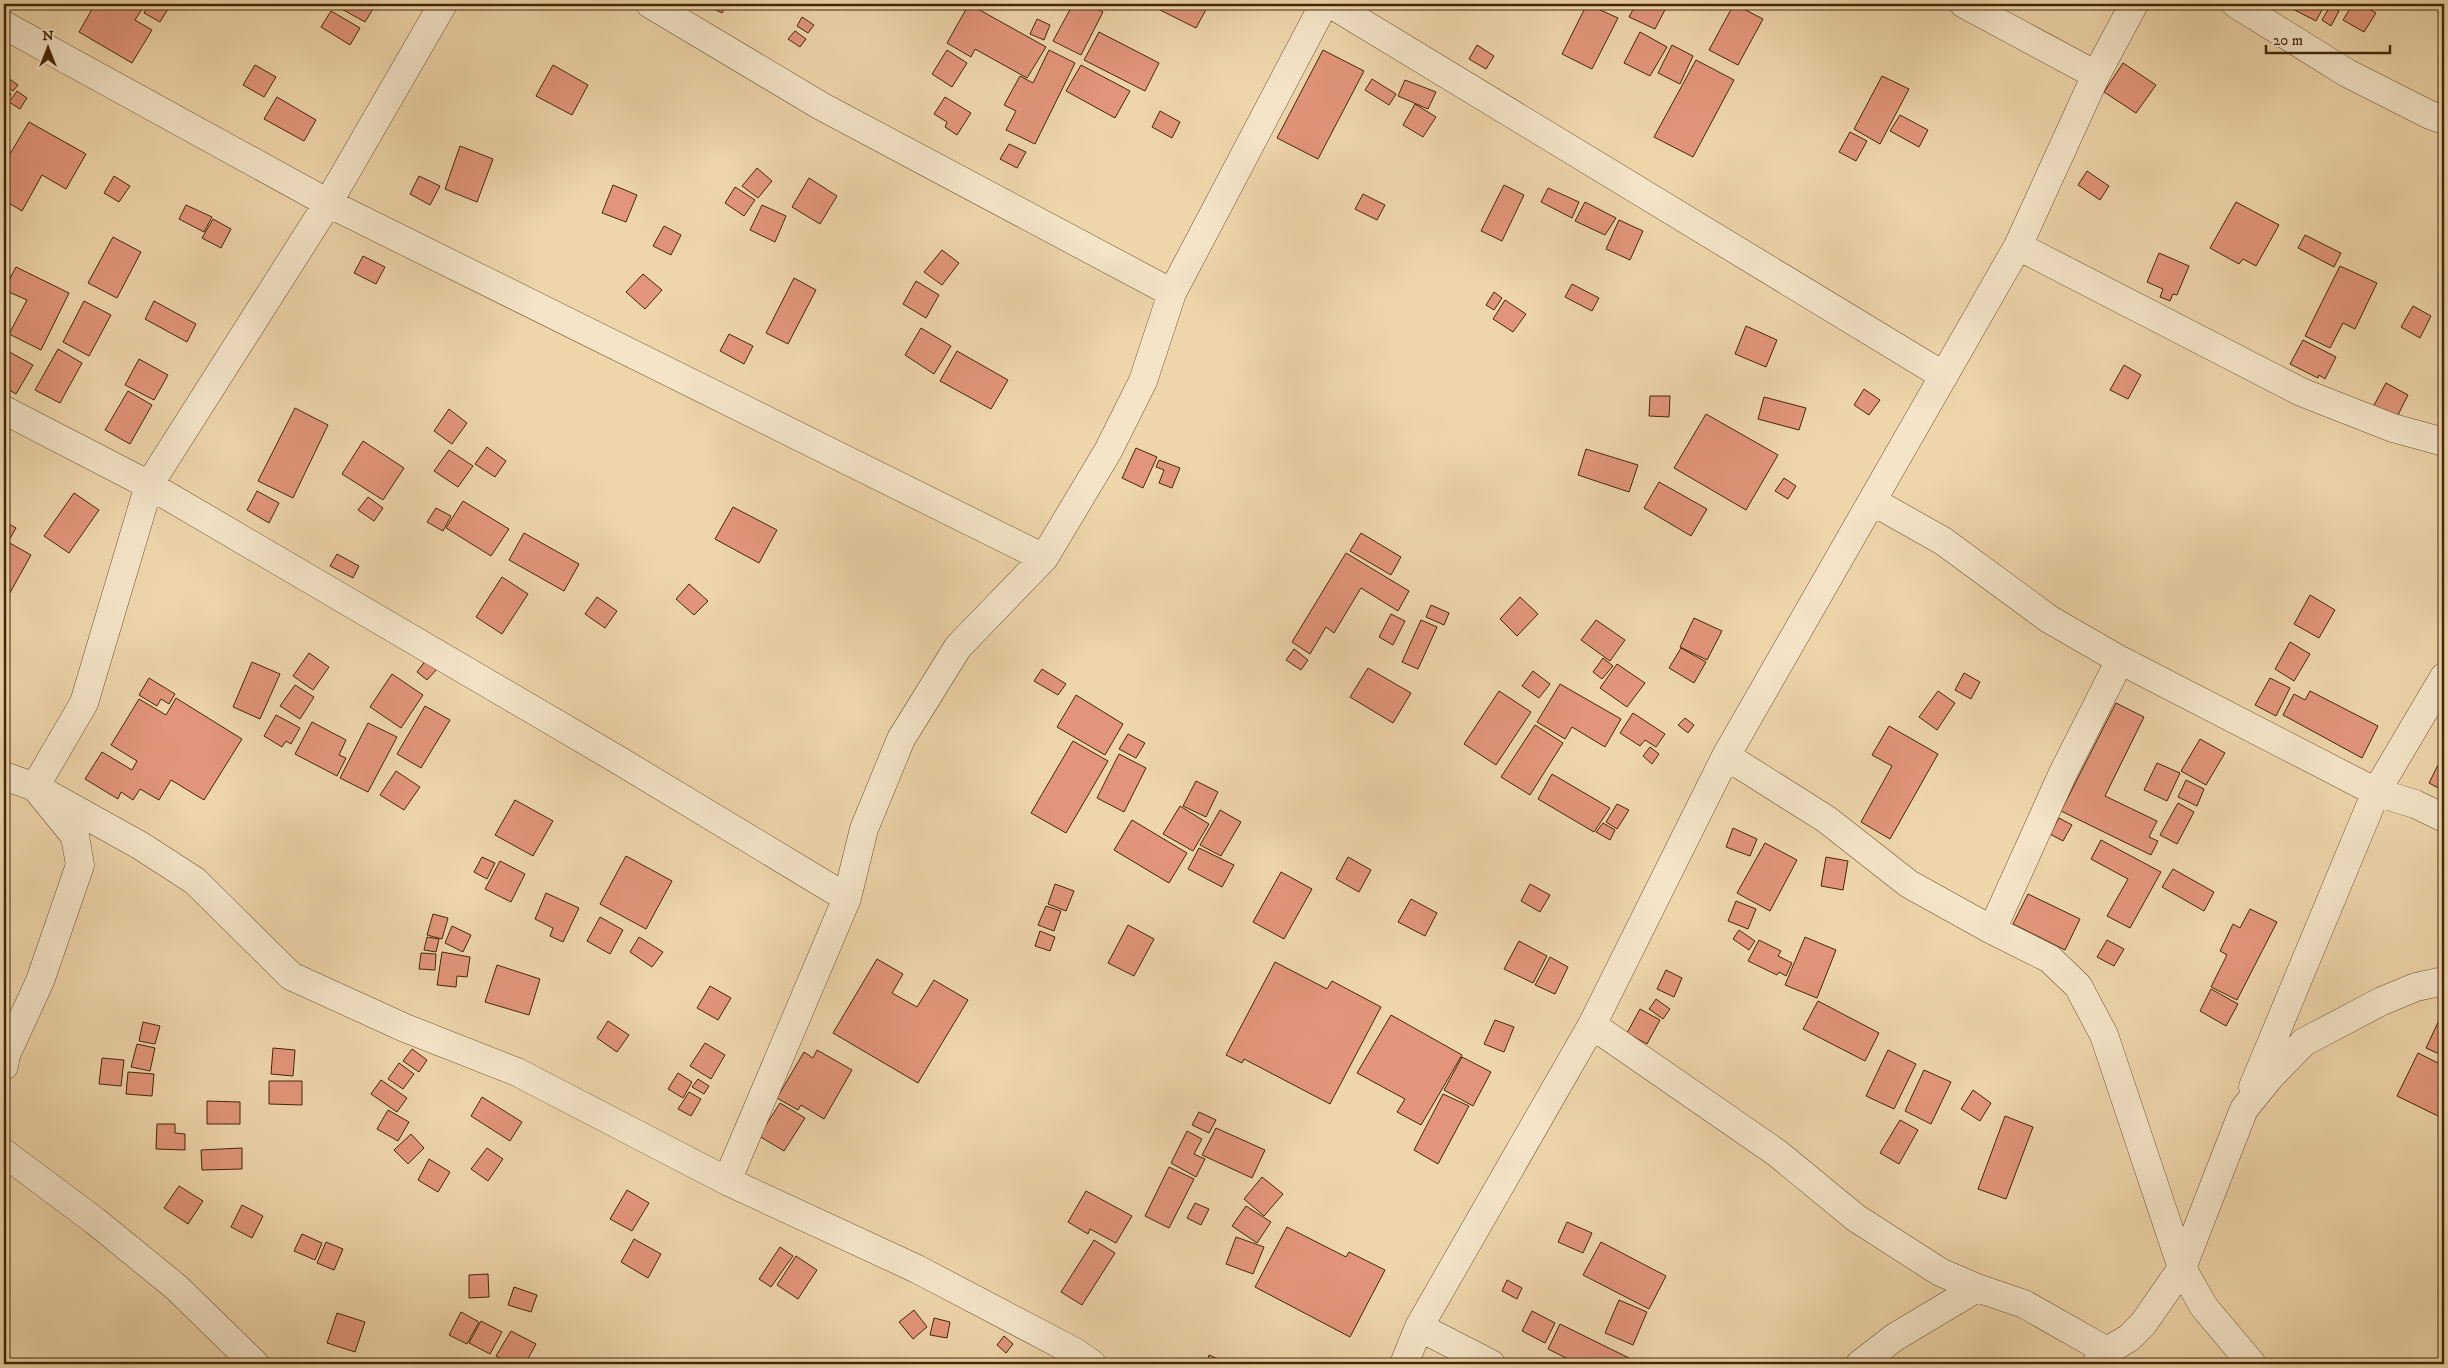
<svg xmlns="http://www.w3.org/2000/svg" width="2448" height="1368" viewBox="0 0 2448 1368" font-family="'IM FELL DW Pica',serif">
<rect width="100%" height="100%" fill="#eed5aa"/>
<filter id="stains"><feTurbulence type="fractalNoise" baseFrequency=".004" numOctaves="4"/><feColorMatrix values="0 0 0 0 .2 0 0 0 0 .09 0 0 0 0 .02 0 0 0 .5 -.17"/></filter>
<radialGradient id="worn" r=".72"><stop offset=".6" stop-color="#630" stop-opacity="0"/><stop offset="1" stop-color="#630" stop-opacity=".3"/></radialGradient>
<path fill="#e2957a" stroke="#432808" d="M95,4h50l-10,16 17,10 -20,33 -53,-31z
M149,4h22l-11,18 -16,-9z
M342,4h34l-11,18 -25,-14z
M703,4h24l-5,9z
M969,4l77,43 -19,31 -52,-29 -4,8 -24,-14z
M1073,4h14l16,8 -22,43 -28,-14z
M1148,4h61l-13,24z
M1587,4l31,14 -26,51 -30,-15z
M1636,4h32l-13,25 -26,-12z
M1734,4l29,15 -25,46 -29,-15z
M2283,4h42l-9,17z
M2353,4h7l16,9 -12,19 -21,-12z
M2330,6l9,5 -8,15 -9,-6z
M331,11l29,17 -10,17 -29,-18z
M802,17l12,8 -6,8 -11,-7z
M1037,19l13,6 -6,15 -14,-6z
M795,31l11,8 -6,8 -12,-8z
M1099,32l60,31 -14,28 -61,-31z
M1640,32l27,15 -17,29 -26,-13z
M1477,45l17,11 -8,13 -17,-10z
M1672,45l21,11 -13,28 -22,-11z
M947,50l20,13 -15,24 -20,-13z
M1049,50l26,13 -40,81 -29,-14 10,-19 -12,-6 16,-29 13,7z
M1323,50l41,21 -46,88 -41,-21z
M1696,60l38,20 -41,77 -39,-20z
M2123,63l33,22 -20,28 -32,-21z
M255,65l21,12 -12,20 -21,-12z
M553,65l35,20 -16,30 -36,-19z
M1081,65l49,26 -15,27 -49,-27z
M1882,76l27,13 -29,55 -26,-15z
M8,78l10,7 -5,6 -9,-6z
M1372,79l24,15 -7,11 -24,-15z
M1405,80l31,12 -8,17 -30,-13z
M4,89l7,5 -7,12z
M17,91l10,7 -7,11 -11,-7z
M277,97l39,23 -12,21 -40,-22z
M945,97l26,16 -14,22 -12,-8 2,-5 -13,-8z
M1415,104l21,13 -13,20 -20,-12z
M1160,111l20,11 -8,16 -20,-11z
M1900,115l28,15 -9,17 -29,-16z
M29,122l57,32 -20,35 -24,-14 -20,36 -18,-11v-36z
M1850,132l17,9 -11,20 -17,-9z
M1009,144l17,8 -9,16 -17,-9z
M460,146l33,13 -16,43 -32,-13z
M757,168l15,13 -14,17 -16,-12z
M2087,171l22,15 -9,14 -22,-15z
M114,176l16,10 -11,16 -15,-9z
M419,176l21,10 -10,19 -20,-11z
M809,178l28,18 -17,28 -28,-17z
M613,185l24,10 -11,27 -24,-9z
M1504,185l20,10 -22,46 -21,-10z
M735,187l20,13 -11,16 -19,-13z
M1548,188l31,14 -7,16 -31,-16z
M1363,194l22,11 -8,15 -22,-11z
M1585,202l31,16 -11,17 -30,-14z
M2236,202l43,23 -23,41 -13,-7 -4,5 -29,-16z
M186,205l26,12 -8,15 -25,-13z
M762,205l24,11 -11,26 -25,-12z
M213,219l18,10 -10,19 -19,-10z
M1619,220l24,11 -13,29 -24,-11z
M664,226l17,9 -10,20 -18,-9z
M2305,235l36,18 -7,14 -36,-19z
M113,237l28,15 -24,46 -29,-15z
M942,250l17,13 -17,22 -18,-13z
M2159,253l30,13 -12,29 -4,-1 -3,7 -10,-4 3,-8 -16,-7z
M363,256l22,11 -9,17 -22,-11z
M2340,266l37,17 -22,46 -12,-6 -13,25 -25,-12z
M16,267l53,26 -28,57 -32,-16 18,-34 -23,-10z
M643,274l19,16 -17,19 -19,-17z
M794,278l22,12 -28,54 -22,-11z
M916,281l23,14 -13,23 -23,-14z
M1572,284l27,14 -7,13 -27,-14z
M1494,292l8,6 -8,12 -8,-5z
M1505,300l21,14 -13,18 -20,-13z
M84,301l27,14 -22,41 -26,-14z
M154,301l42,23 -9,18 -42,-23z
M2413,306l18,10 -11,22 -19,-11z
M1746,326l31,14 -11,27 -31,-13z
M921,328l30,18 -17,28 -29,-19z
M729,334l24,12 -9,18 -24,-13z
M2303,340l33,17 -11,22 -6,-4 -1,3 -28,-14z
M4,349l29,16 -17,29 -12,-7z
M58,349l24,14 -22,40 -25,-13z
M957,351l51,29 -17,29 -51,-28z
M139,359l29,16 -14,25 -29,-15z
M2124,365l17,10 -13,24 -18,-9z
M2386,383l22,12 -12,24 -23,-12z
M1864,389l16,11 -11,15 -15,-10z
M128,391l24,14 -22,39 -25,-14z
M1650,396h20l-1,21 -20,-1z
M1764,397l42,11 -7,22 -41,-11z
M295,408l33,17 -35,73 -35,-17z
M449,409l18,14 -15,21 -18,-13z
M1706,414l72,41 -32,55 -72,-42z
M363,441l41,27 -21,32 -41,-26z
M487,447l19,14 -11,16 -20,-13z
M1136,448l21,9 -14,31 -21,-10z
M1586,449l52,16 -9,27 -51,-17z
M449,450l24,16 -15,21 -24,-16z
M1159,460l21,8 -8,20 -13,-5 5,-13 -8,-3z
M1784,478l12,8 -8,13 -13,-8z
M1659,482l48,27 -16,27 -47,-28z
M257,491l22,12 -10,20 -22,-13z
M74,493l25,17 -30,43 -25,-17z
M368,497l15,11 -9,13 -16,-11z
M463,501l46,28 -18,27 -45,-28z
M733,507l44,23 -18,33 -44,-24z
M436,508l15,8 -8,15 -16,-9z
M4,521l12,7 -8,14 23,13 -24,43 -3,-2z
M524,533l55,31 -15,27 -55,-31z
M1361,533l40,24 -10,18 -41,-24z
M1346,553l63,38 -11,20 -37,-23 -27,45 -8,-6 -16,27 -18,-12z
M337,554l22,12 -6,12 -23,-12z
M502,577l26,17 -26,40 -26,-17z
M689,584l19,17 -14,14 -18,-16z
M2310,595l25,15 -16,28 -25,-14z
M597,597l20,14 -12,17 -20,-14z
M1520,597l18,17 -21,22 -17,-17z
M1431,605l18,8 -5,12 -18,-8z
M1391,614l14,7 -12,24 -14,-8z
M1694,618l28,13 -15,29 -27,-13z
M1421,620l16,7 -19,42 -16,-7z
M1596,620l29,20 -15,21 -29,-21z
M2290,642l20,12 -16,27 -19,-12z
M1681,648l25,14 -12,21 -25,-15z
M1294,649l14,11 -7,10 -15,-10z
M309,653l20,14 -16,23 -20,-14z
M1603,658l10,8 -11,13 -9,-7z
M426,660l11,9 -10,11 -10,-8z
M252,662l28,12 -20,45 -27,-12z
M1617,664l28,19 -18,24 -27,-19z
M1368,668l43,25 -18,30 -43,-26z
M1042,669l24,15 -8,11 -24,-14z
M1533,671l17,13 -11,14 -17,-12z
M1964,673l16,9 -9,17 -16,-9z
M392,674l31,21 -22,33 -31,-21z
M149,678l26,16 -6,10 -8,-5 -4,7 -18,-11z
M2270,678l20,10 -14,28 -21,-11z
M1560,684l61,35 -16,28 -33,-20 -7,12 -28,-17z
M295,685l19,12 -14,22 -20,-13z
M1499,691l32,21 -35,53 -32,-21z
M1938,691l17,12 -18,27 -18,-13z
M2310,691l68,35 -16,32 -79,-43 11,-21 11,6z
M1076,695l47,29 -18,31 -48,-28z
M176,698l66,41 -38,61 -33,-20 -12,20 -19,-11 -7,11 -12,-8 -3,7 -33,-20 17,-27 30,18 5,-9 -26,-16 28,-46 27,16z
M2116,703l28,14 -39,79 52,25 -8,16 9,4 -7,14 -90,-44z
M425,706l25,14 -29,48 -24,-14z
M1633,713l32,21 -9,13 -11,-7 -5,6 -20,-13z
M276,715l24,13 -9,16 -5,-3 -4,6 -18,-11z
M1685,718l9,7 -6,8 -10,-8z
M312,722l34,18 -7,15 7,3 -9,18 -42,-22z
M368,723l29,14 -29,55 -28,-14z
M1535,725l28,18 -33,52 -29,-18z
M1889,726l49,28 -48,85 -29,-17 31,-56 -20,-11z
M1128,734l17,9 -9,15 -17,-9z
M2444,736v10l-4,-3z
M2200,739l25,14 -19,32 -25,-14z
M1073,741l35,20 -42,72 -35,-20z
M1650,747l9,7 -7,10 -9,-8z
M2444,753v38l-15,-8z
M1119,754l27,14 -22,44 -27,-14z
M2157,763l23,10 -13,28 -23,-11z
M396,771l24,16 -16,23 -24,-15z
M1552,774l58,34 -16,24 -56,-33z
M2186,780l18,9 -7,17 -19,-9z
M1196,781l22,11 -12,25 -23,-11z
M515,800l38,21 -20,35 -38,-21z
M2178,803l16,9 -17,32 -17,-9z
M1617,804l12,6 -12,19 -11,-7z
M1180,806l29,18 -16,27 -30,-17z
M1220,810l21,12 -20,34 -21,-11z
M2059,818l13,7 -9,16 -13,-7z
M1132,820l55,33 -18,30 -55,-33z
M1603,823l12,7 -5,10 -14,-8z
M1733,828l24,11 -7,17 -24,-9z
M2101,840l60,32 -31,56 -23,-12 21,-37 -37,-20z
M1765,843l32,17 -27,51 -33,-18z
M1199,848l35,17 -12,22 -34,-18z
M626,856l46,25 -26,48 -46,-25z
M482,857l13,6 -8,16 -13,-7z
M1348,857l23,13 -12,22 -23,-13z
M1826,857l22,4 -5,29 -22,-4z
M500,861l25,13 -14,28 -26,-13z
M2173,869l41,23 -10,19 -42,-24z
M1281,872l31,17 -28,50 -31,-17z
M1055,884l19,7 -8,20 -18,-7z
M1530,884l20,11 -10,17 -19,-11z
M546,893l33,15 -16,34 -13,-6 3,-8 -18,-9z
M2028,894l52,25 -15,31 -52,-26z
M1411,899l26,14 -12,23 -27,-14z
M1736,901l20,8 -8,20 -20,-8z
M1046,906l15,5 -7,20 -16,-6z
M2250,909l27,13 -40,78 -26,-13 16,-32 -7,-4 13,-27 7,4z
M433,914l15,4 -6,21 -15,-4z
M600,917l23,13 -13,24 -23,-13z
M1128,925l26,14 -20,37 -26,-13z
M452,926l19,9 -8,17 -18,-9z
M1739,930l16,11 -6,9 -16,-11z
M1040,931l15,6 -5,14 -15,-5z
M427,937l12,2 -3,13 -12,-2z
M639,937l24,15 -11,15 -22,-15z
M1805,937l31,13 -19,48 -32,-13z
M1759,940l22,11 -3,5 14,7 -6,13 -7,-4 -2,3 -29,-14z
M2107,940l17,9 -10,17 -17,-9z
M1519,941l28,15 -14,27 -29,-14z
M442,952l28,5 -3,20 -10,-1 -1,11 -19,-2z
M421,953l15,1 -1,16 -16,-1z
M1550,957l18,10 -13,27 -20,-9z
M877,959l26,15 -11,19 25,14 17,-27 34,20 -50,83 -85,-50z
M1275,962l52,27 5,-8 49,26 -51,97 -86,-45 -2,4 -16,-8z
M497,965l43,14 -11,36 -44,-13z
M1666,970l16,8 -8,19 -17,-8z
M710,986l21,12 -13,22 -21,-12z
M2211,989l27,15 -12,22 -26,-15z
M1656,999l14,10 -7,10 -14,-10z
M1818,1001l61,32 -14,28 -62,-32z
M1640,1009l20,11 -13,24 -20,-11z
M2442,1014l2,1v41l-18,-8z
M1391,1015l71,40 -41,70 -24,-13 8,-13 -48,-26z
M1495,1020l19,7 -10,25 -20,-8z
M608,1021l21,14 -12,17 -20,-14z
M143,1022l17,4 -5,18 -16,-3z
M705,1043l20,12 -14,24 -21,-13z
M137,1044l18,4 -5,23 -19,-4z
M273,1048l22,2 -2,26 -22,-2z
M412,1049l15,11 -8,12 -16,-11z
M817,1050l35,20 -28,49 -23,-14 -3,5 -21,-12 27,-46 9,6z
M1888,1050l28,14 -22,45 -28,-13z
M2418,1053l26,13v38l-6,12 -41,-20z
M1462,1057l29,15 -18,34 -29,-16z
M102,1058l22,2 -3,26 -22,-2z
M399,1063l15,11 -11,15 -15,-10z
M1924,1070l27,12 -20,42 -26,-13z
M128,1072l26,2 -2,22 -26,-2z
M678,1073l14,9 -9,16 -15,-9z
M698,1079l11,7 -5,8 -12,-7z
M381,1080l26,18 -10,14 -26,-18z
M269,1081h33v24l-33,-1z
M1973,1090l18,13 -11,18 -19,-12z
M689,1092l12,7 -10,17 -13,-7z
M1443,1094l26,12 -31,58 -24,-14z
M482,1097l40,25 -12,19 -39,-25z
M207,1101l33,1v22h-33z
M780,1103l25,15 -21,33 -25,-15z
M388,1110l21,12 -11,19 -21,-12z
M1199,1112l17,8 -7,13 -17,-8z
M2005,1116l28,11 -27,72 -28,-10z
M1900,1120l18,10 -19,34 -19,-11z
M157,1124h18v9l10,1v16l-29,-1z
M1216,1128l49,22 -13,28 -50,-23z
M1187,1131l15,8 -8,15 11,5 -9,18 -25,-14z
M411,1134l13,14 -16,16 -14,-14z
M242,1148v21l-40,1 -1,-20z
M487,1148l16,11 -15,22 -17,-12z
M429,1159l21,13 -12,20 -20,-12z
M1169,1167l25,12 -25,49 -24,-12z
M1262,1177l21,17 -19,22 -20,-17z
M179,1186l24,15 -15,23 -24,-16z
M627,1190l22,13 -17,28 -22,-12z
M1086,1191l46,25 -16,27 -26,-14 -2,5 -20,-12z
M1195,1203l14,6 -8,16 -14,-7z
M242,1205l21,11 -11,22 -21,-11z
M1246,1206l25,16 -14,21 -25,-17z
M1567,1222l25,11 -9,20 -25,-11z
M1287,1227l59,30 3,-5 36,18 -35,67 -95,-50z
M302,1234l20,9 -7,17 -21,-9z
M1236,1237l28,10 -11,27 -27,-10z
M634,1239l27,15 -13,24 -27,-16z
M1094,1240l21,13 -33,52 -21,-13z
M326,1242l17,7 -9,21 -17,-7z
M1601,1242l65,34 -17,33 -66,-34z
M780,1247l13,9 -22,31 -12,-8z
M796,1256l21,14 -19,29 -21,-14z
M488,1274l1,23 -20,1v-23z
M1507,1280l15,8 -5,11 -15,-8z
M514,1287l23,8 -6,17 -23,-7z
M1619,1300l28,12 -14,33 -28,-12z
M914,1310l13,17 -14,12 -14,-17z
M1532,1311l23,12 -10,20 -23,-12z
M461,1312l18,10 -12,22 -18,-9z
M337,1313l28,9 -10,30 -28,-9z
M934,1318l16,4 -3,16 -17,-3z
M481,1321l21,11 -12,22 -21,-11z
M1560,1324l69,34 -2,6h-49l-30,-15z
M511,1331l25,13 -11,20h-14l-15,-8z
M1004,1336l9,8 -7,9 -9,-8z
M1209,1355l20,9h-23z
M837,1358l12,6h-15z"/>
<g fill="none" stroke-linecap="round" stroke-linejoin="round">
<defs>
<path id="street" d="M650,4l171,102 351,187
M1331,4l613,372
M1964,4l132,71
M2236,4l111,69 83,42 14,5
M4,25l324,178 716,355
M2018,246l283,146 92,36 51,14
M4,410l145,75 466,273 232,140
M1872,501l71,40 106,78 71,41 -57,113 -71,157 58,29 28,27 26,49 78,233 22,39 48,57
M2120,660l256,132 39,12 29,14
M1726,756l100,63 83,65 83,46
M4,776l31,11 106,59 54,35 96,95 114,52 112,44 210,109 190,88 158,83 17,12
M1592,1025l185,128 79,65 84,54 37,16 47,16 83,47
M4,1066l2,-11 34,-74 40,-116 -5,-29 -40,-49 49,-84 65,-218 179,-282 115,-199
M2253,1087l123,-295 68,-115
M4,1153l91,68 81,66 79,77
M727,1181l120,-283 17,-69 37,-90 57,-92 86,-89 64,-107 35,-70 29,-88 152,-289
M1419,1327l72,37
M1404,1364l15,-37 173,-302 134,-269 292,-510 78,-171 38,-71
M1860,1364l35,-27 82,-49
M2096,1364l11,-13 22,-13 14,-14 39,-56 62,-159 26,-32 34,-35 78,-41 34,-14 28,-6"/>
</defs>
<use href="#street" stroke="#6e5330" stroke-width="29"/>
<use href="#street" stroke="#f4e4c8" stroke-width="28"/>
</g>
<rect width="2448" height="1368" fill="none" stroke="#eed5aa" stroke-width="20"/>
<rect x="5" y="5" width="2438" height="1358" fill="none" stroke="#432808" stroke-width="2.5"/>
<rect x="10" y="10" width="2428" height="1348" fill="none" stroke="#432808"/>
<g transform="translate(48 48)" stroke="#f4e4c8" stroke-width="4" paint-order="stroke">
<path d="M0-4L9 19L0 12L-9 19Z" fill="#432808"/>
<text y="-8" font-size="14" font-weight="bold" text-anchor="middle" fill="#432808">N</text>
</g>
<path d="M2266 45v8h124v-8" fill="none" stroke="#432808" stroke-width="2.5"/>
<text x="2273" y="45" font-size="15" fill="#432808" stroke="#f4e4c8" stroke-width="4" paint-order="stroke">20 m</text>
<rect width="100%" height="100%" filter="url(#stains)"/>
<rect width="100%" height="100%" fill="url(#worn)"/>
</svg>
